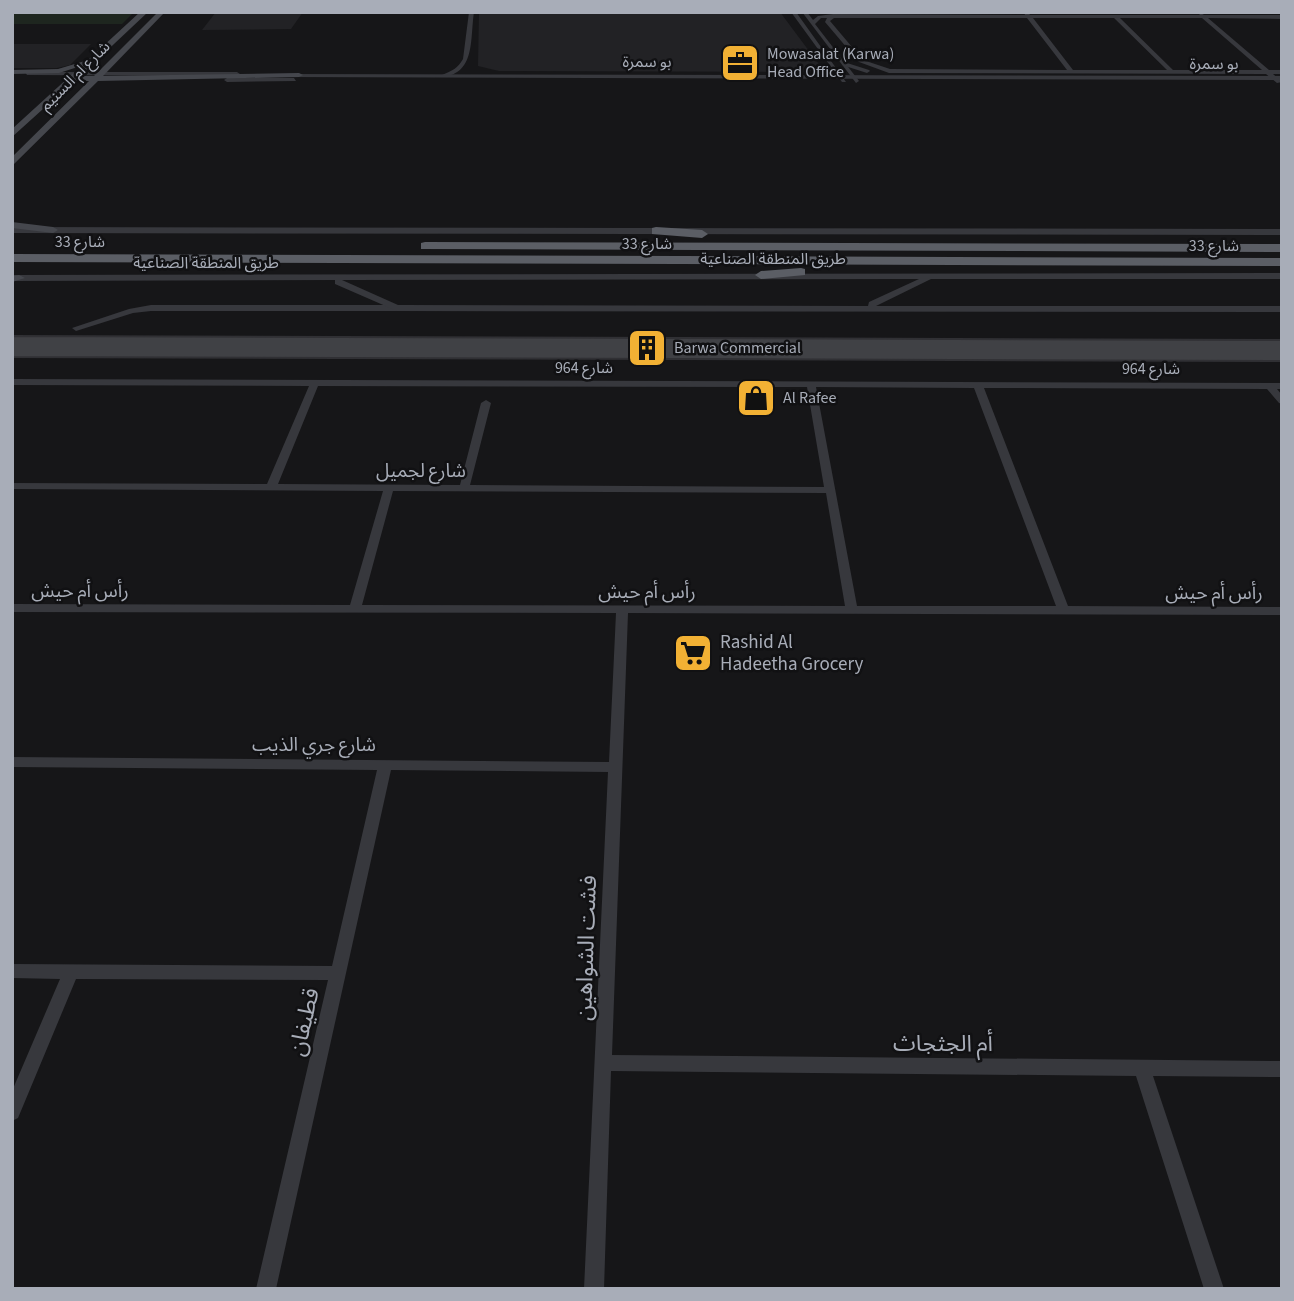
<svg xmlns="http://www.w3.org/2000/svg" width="1294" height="1301" viewBox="0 0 1294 1301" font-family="'Source Sans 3','Noto Sans Arabic',sans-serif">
<rect width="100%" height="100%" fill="#161618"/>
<path fill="#222225" d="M216,12h87l-12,17 -89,1z
M479,12h301l41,55 -14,5 -308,-1 -21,-5z
M12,44h79l-21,21 -13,3h-45z"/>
<path fill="#1e261f" d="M12,12h122l-12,12h-110z"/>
<path fill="#404145" stroke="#303034" stroke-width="2" d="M12,336l1270,4v21l-1270,-4z"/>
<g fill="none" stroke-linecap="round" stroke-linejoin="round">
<path fill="#37383d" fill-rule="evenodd" d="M469,12h5c-4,26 2,62 -32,65v-2c10,-4 16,-7 21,-16z
M791,12h5l50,70h-4z
M802,12h5l6,8 5,-4 15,-2 192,1 -1,-3h4l2,3h169l2,-2 3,2h78v4l-74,-1 61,52h13v4h-9l9,8 -5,1 -11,-9 -377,-1 -30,-11 -34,-40 2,-4h-6l-6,6 44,57 -3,2zM834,18h193l40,52 -177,-1 -27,-9 -33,-39zM1033,18h81l53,52h-94zM1120,18h82l60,52h-89z
M151,305h246l4,3 -4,3h-246l-18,2 -57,18 -4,-3 57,-19z
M12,379l1270,4v6h-5l5,6v9l-3,-1 -12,-14 -283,-1 84,218 214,1v8l-654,-2 -16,442 670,6v16l-129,-1 71,213h-20l-68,-213 -525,-5 -7,218h-20l24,-517 -217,-2 -115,519h-20l72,-309 -252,-1 -58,139 -6,3v-30l48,-112 -48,-1v-14l320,2 45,-196 -365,-3v-10l597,5 7,-149 -604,-1v-8l338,1 33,-114 -371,-2v-6l255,1 42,-98 -297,-1zM318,386l489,1 17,100 -354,-2 21,-82 -5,-3 -5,3 -21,82 -182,-1zM816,387l158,1 82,218h-199zM393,491l433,2 19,113 -483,-1z"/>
<path fill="#37383d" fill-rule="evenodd" d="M844,62l25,8 1,1 -3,2 -25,-8z
M25,72h212l3,2 -3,2 -210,-1z
M284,74l998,2v4l-996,-3z
M294,78l2,3 -69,1 -3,-2 3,-2z
M12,227l1270,2v6l-1270,-2z
M1282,273v6h-351l-55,27h406v6l-885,-1 -62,-27v-4l-323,1v-6zM919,279l-50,23 -1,4 -470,-1 -56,-25z"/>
<path fill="#45474d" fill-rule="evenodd" d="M140,12h8l-68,64h14l64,-64h7l-62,64 196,-3 4,2 -4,2 -201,4 -86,85v-9l77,-76h-15l-62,56v-8l69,-63 -22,7 -47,1v-4l46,-1 30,-9z
M12,222l41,5 5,3 -5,3 -41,-5z
M12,276l7,-1 6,3 -13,4z"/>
<path fill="#5b5e65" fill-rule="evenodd" d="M656,227l46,3 6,4 -6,4 -50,-4v-6z
M425,242l857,2v8l-861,-3v-6z
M12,254l1270,4v8l-1270,-4z
M801,268l4,1v6l-44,4 -6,-4 6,-4z"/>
</g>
<defs>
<symbol id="office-square" viewBox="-11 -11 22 22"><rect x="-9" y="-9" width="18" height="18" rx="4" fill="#f2b134" stroke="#111113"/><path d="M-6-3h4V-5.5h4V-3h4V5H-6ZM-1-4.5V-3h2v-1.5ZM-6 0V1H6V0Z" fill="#111"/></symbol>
<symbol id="building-square" viewBox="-11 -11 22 22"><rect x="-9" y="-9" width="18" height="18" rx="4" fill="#f2b134" stroke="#111113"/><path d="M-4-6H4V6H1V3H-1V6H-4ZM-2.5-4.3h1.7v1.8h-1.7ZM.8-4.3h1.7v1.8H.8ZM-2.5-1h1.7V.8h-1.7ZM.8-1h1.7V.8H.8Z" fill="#111"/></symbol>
<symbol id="shop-square" viewBox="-11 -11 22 22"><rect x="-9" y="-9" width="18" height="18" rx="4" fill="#f2b134" stroke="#111113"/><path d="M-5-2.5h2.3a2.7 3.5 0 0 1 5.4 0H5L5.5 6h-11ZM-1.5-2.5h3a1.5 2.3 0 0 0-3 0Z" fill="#111"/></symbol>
<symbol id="supermarket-square" viewBox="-11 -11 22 22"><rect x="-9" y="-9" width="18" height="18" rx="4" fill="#f2b134" stroke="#111113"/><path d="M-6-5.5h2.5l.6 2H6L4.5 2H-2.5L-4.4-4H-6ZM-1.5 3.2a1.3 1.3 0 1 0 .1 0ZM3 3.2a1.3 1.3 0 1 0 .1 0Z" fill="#111"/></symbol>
</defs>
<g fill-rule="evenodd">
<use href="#office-square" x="718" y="41" width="44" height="44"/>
<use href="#building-square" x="625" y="326" width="44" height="44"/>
<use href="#shop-square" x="734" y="376" width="44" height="44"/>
<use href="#supermarket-square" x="671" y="631" width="44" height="44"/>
</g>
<g text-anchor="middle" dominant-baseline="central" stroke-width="5" stroke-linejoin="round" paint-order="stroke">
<g font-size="16" fill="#a8adb8" stroke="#111113" text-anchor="start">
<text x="767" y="54">Mowasalat (Karwa)<tspan x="767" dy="18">Head Office</tspan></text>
<text x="674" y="348">Barwa Commercial</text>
<text x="783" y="398">Al Rafee</text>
</g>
<g font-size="16" fill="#a8adb8" stroke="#111113">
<text x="647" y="62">بو سمرة</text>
<text x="1214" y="64">بو سمرة</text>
<text transform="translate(75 76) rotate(-45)">شارع ام السنيم</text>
<text x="80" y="242">شارع 33</text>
<text x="647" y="244">شارع 33</text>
<text x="1214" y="246">شارع 33</text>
<text x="773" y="259">طريق المنطقة الصناعية</text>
<text x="206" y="263">طريق المنطقة الصناعية</text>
<text x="584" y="368">شارع 964</text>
<text x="1151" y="369">شارع 964</text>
</g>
<g font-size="19" fill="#a8adb8" stroke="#111113">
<text x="421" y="471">شارع لجميل</text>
<text x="80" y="591">رأس أم حيش</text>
<text x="647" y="592">رأس أم حيش</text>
<text x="1214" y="593">رأس أم حيش</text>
<text x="314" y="745">شارع جري الذيب</text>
</g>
<g font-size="19" fill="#a8adb8" stroke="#111113" text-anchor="start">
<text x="720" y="642">Rashid Al<tspan x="720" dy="22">Hadeetha Grocery</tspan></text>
</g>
<g font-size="23" fill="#a8adb8" stroke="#111113">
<text transform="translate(586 948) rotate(-88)">فشت الشواهين</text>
<text transform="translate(304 1022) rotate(-77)">قطيفان</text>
<text x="943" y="1043">أم الجثجاث</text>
</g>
</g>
<rect width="1294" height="1301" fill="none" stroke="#a8adb8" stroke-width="28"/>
</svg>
